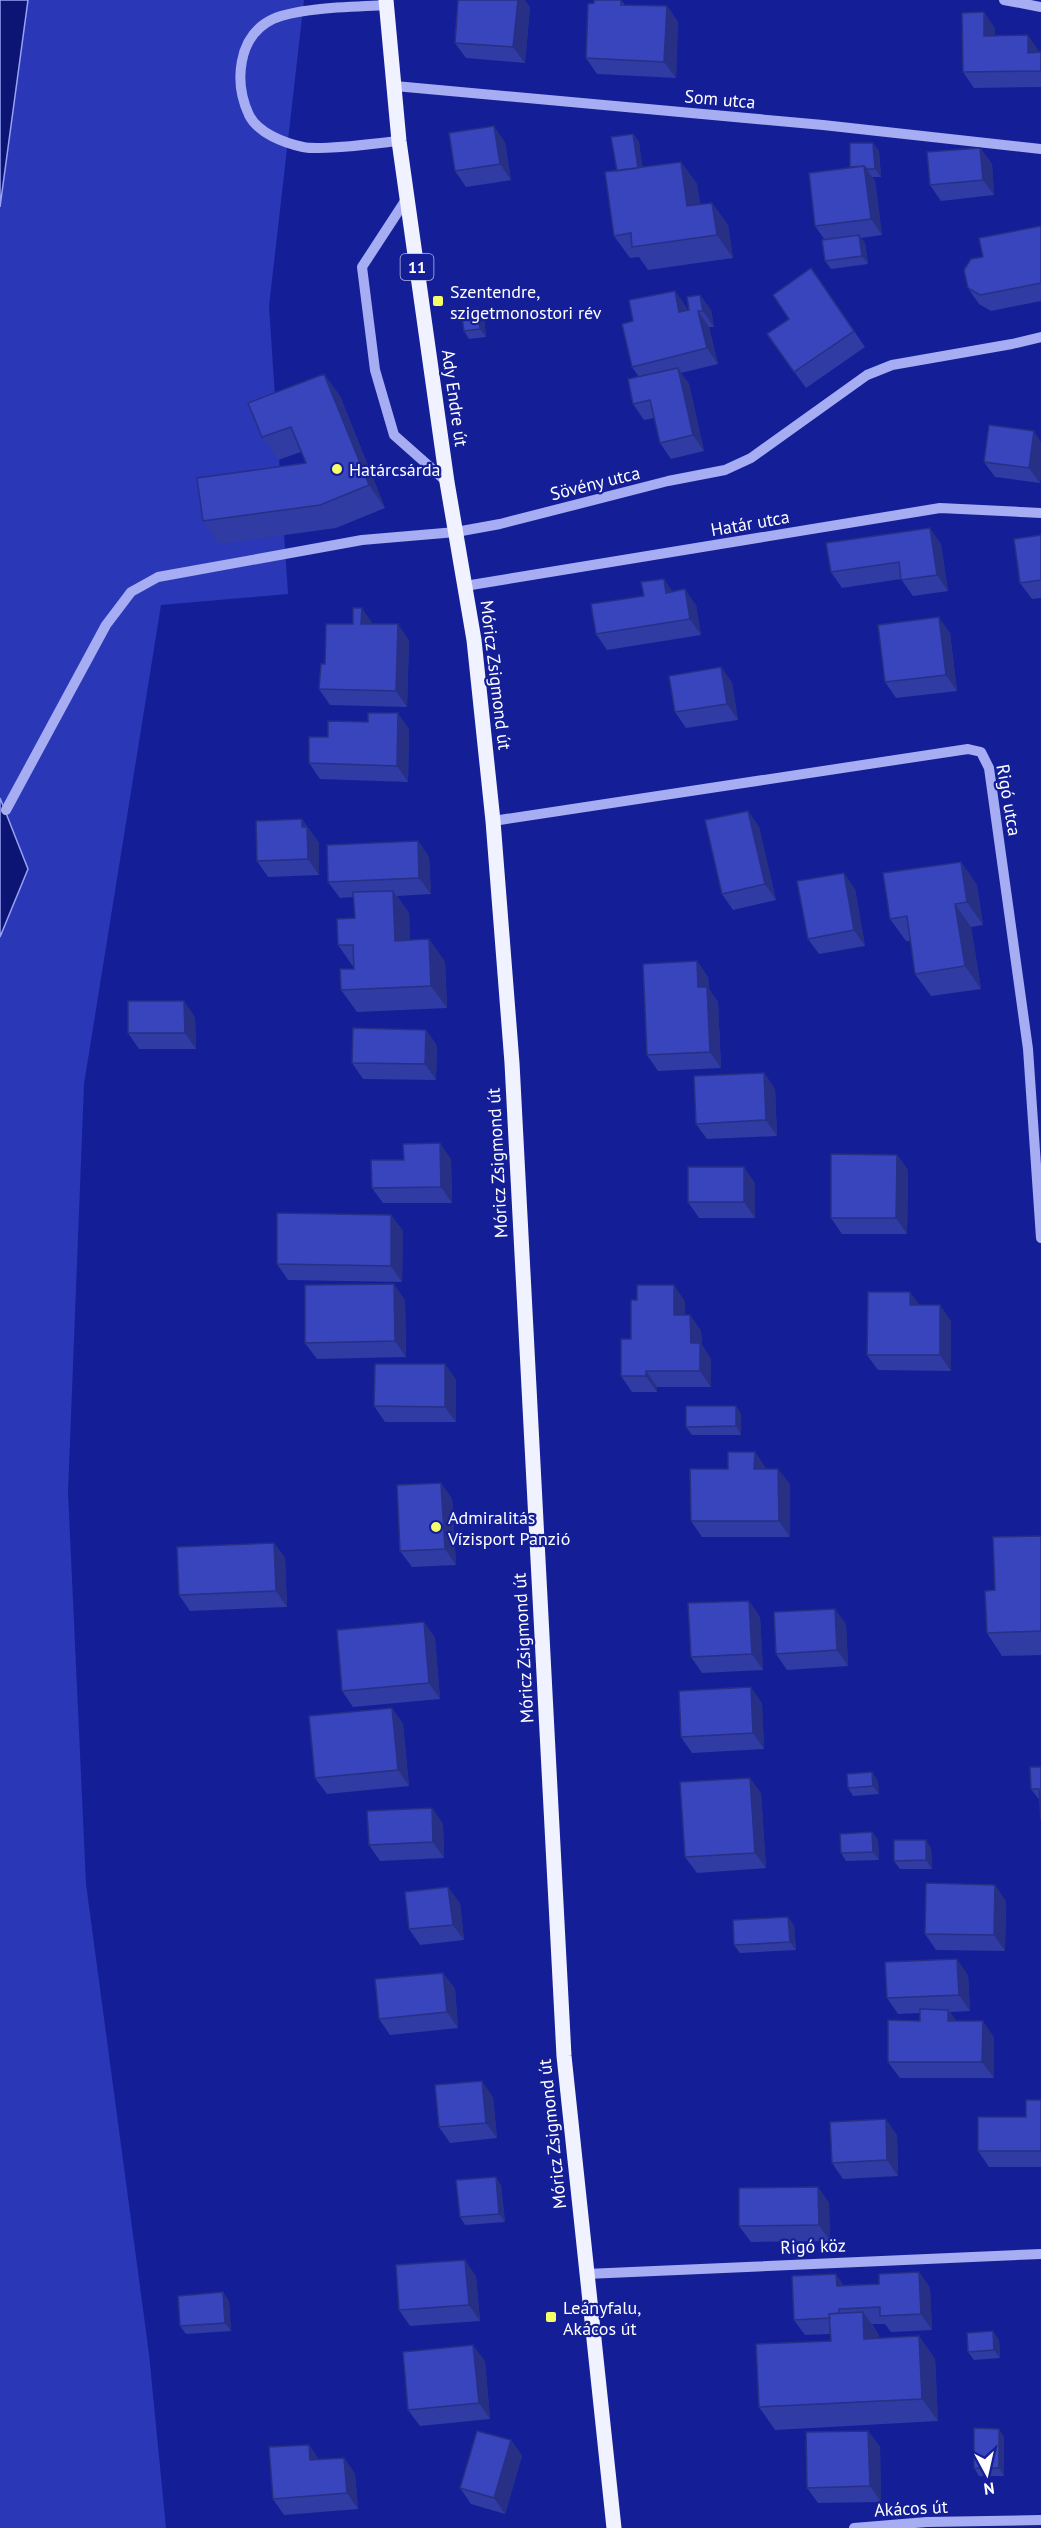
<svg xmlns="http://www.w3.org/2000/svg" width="1041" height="2528" viewBox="0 0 1041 2528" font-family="'PT Sans',sans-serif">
<rect width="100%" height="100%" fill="#141f97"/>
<path fill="#2a38b7" d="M28,0h276l-35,306 19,288 -127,11 -77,479 -16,408 18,392 63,470 17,174h-166v-1591l28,-68 -28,-71v-591z"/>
<path fill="#0c1574" stroke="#98a2f5" stroke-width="1.5" d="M0,0h28l-28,207z
M0,798l28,71 -28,68z"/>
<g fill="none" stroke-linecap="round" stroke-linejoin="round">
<path stroke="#a6adf2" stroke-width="10" d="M1004,0l37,7
M386,5c-30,2 -86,2 -113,14 -36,17 -39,64 -24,96 9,18 35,28 54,32 20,4 73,-4 96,-6
M395,86l428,39 218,24
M407,198l-45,69 13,103 19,65 53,47
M465,586l475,-78 101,5
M6,810l100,-185 25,-33 27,-15 204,-37 94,-8 44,-8 168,-43 57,-11 26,-12 116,-83 25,-10 120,-21 29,-7
M493,821l475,-72 13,3 8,16 39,281 13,189
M586,2274l455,-20
M854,2528l73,-6 114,-2"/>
<path stroke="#f1f2ff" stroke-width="15" d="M386,0l13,141 48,341 27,158 19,181 19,242 52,993 50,472"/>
</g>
<path fill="#303ba3" d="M594,0h27l4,5 42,1 11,16 -2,56 -79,-4 -11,-16z
M530,7l-5,56 -59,-5 -11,-15z
M995,28v8l46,16v35l-67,1 -11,-16z
M633,134l6,8 3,25 39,-5 16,22 3,20 12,-1 16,22 5,33 -85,12 -9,-13 -9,1 -16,-22 3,-65z
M505,142l6,38 -45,7 -11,-16z
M873,143l6,8 2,26h-9l3,4 7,54 -21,3 4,5 3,21 -37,5 -6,-8 -1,-22 -9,-13 35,-59z
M980,148l12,16 2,31 -53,6 -11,-16z
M1041,226v75l-50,10 -12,-7 -11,-16 15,-31z
M811,268l54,79 -59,41 -39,-54 22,-15z
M675,291l11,16 1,3h2l11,-15 11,15 3,17h-5l9,37 -37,9 8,11 15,67 -33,8 -11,-16 -6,-25 -10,2 -11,-16 6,-27 -7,-10 1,-46z
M478,308l6,9 2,20 -17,2 -5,-8z
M324,374l16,22 45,112 -49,20 -117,16 -16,-23 103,-58 -5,-11 -23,8 -16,-23z
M1041,442v32l-1,9 -45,-6 -11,-15z
M1041,535v63l-9,1 -12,-16z
M941,544l7,47 -35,5 -12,-17 -59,9 -11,-16z
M673,591l23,14 5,30 -94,15 -11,-16z
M373,624l36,16 -2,67 -77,-2 -11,-16 6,-25z
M950,633l7,58 -61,7 -11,-16z
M721,667l11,16 6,37 -52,8 -11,-16z
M409,729l-1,53 -88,-3 -11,-16 19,-26z
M748,811l11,16 17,73 -43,10 -11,-16z
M302,819l17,24v32l-51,2 -11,-16z
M418,841l11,16 2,37 -34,2 12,17 1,27 19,-1 16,23 2,46 -90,4 -16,-22 13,-22 -16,-23 17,-27 -1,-21 -14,1 -12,-16z
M961,862l16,23 6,40 -12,2 10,62 -50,7 -16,-22 -5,-33h-4l-16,-22z
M855,889l10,57 -46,8 -11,-15z
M697,961l11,16 1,12 9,13 3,66 -63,3 -11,-16z
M195,1017l1,32h-57l-11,-16z
M426,1030l11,16 -1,34 -73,-1 -11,-16z
M764,1073l11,16 2,47 -70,3 -11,-15z
M897,1155l11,15 -1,64h-65l-11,-16z
M451,1159l1,44h-69l-11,-15z
M755,1183v35h-56l-11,-16z
M391,1215l12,16 -1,51 -114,-2 -11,-16z
M405,1300l1,57 -89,2 -12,-16z
M685,1301v14h5l11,16 1,14 9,14v28h-54v5h-25l-11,-16 10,-37z
M920,1305l31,16v50l-73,-1 -11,-15z
M445,1364l11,16v42h-71l-11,-16z
M736,1406l5,8v21h-49l-6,-8z
M755,1452l11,17 24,15v53h-88l-11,-16 37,-52z
M441,1483l11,16 4,66 -44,2 -12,-16z
M1041,1536v119l-39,1 -15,-23 8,-43z
M274,1543l11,15 2,49 -97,4 -11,-16z
M749,1601l11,16 3,53 -61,3 -11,-16z
M424,1622l11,16 5,61 -87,8 -11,-16z
M846,1624l2,42 -61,4 -11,-16z
M762,1703l2,46 -72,4 -11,-16z
M392,1708l11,16 6,62 -82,8 -12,-16z
M1041,1767l-1,34 -9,-12z
M878,1781l1,13 -26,2 -5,-8z
M761,1793l5,75 -69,5 -12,-16z
M432,1808l11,16 1,34 -64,3 -11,-16z
M872,1832l6,8 1,20 -33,1 -5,-8z
M931,1848l1,21h-32l-6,-8z
M1006,1901l-1,50 -69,-1 -11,-16z
M460,1903l4,37 -44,5 -11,-16z
M794,1925l2,25 -56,3 -6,-8z
M443,1973l12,16 3,39 -68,7 -11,-16z
M968,1975l2,36 -20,1 6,9 38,16v41h-94l-12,-16 32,-41v-8l-22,1 -11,-16z
M493,2097l4,41 -47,5 -11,-16z
M1041,2100v67h-52l-11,-16 48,-34z
M897,2135l1,41 -55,3 -11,-16z
M501,2185l4,37 -40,3 -5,-8z
M818,2187l11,16 1,38 -79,1 -12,-16z
M919,2272l11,16 2,42 -41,2 -6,-8h-13l7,11v3l40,-2 16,23 3,62 -163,9 -16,-23 72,-66 -1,-7 -25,1 -11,-15 50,-35 35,-1z
M476,2276l4,45 -70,5 -11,-16z
M229,2301l2,30 -45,3 -6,-8z
M999,2340l1,18 -26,2 -6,-8z
M485,2361l5,58 -70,7 -12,-16z
M868,2431l12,16 1,55 -63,1 -11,-15z
M1004,2437v39h-25l-5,-8z
M511,2440l11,16 -17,58 -34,-10 -11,-16z
M309,2445l10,15 25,-2 11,16 3,35 -74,6 -11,-16z"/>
<path fill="#273084" d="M518,0h7l5,7 -5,56 -12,-16z
M667,6l11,16 -2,56 -12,-16z
M984,12l11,16v24l-11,-16z
M1028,35l11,16v17l-11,-15z
M494,126l11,16 6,38 -11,-16z
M633,134l6,8 5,35 -6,-8z
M873,143l6,8 2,26 -6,-8z
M980,148l12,16 2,31 -11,-15z
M681,162l16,22 6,45 -16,-23z
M864,166l11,15 7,54 -11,-16z
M712,203l16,22 5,33 -16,-23z
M859,235l6,8 3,21 -6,-8z
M675,291l11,16 5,20 -12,-15z
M700,295l11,15 3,17 -11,-16z
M478,308l6,9 2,20 -6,-8z
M698,311l11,16 9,37 -11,-16z
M678,368l11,16 15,67 -11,-16z
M324,374l16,22 45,112 -16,-23z
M1034,431l7,11v32l-1,9 -11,-15z
M930,528l11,16 7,47 -11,-16z
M664,579l11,16 -9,-2z
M685,589l11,16 5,30 -11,-16z
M362,608l11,16h-12z
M939,617l11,16 7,58 -11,-16z
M398,624l11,16 -2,67 -11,-16z
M721,667l11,16 6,37 -11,-16z
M398,713l11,16 -1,53 -11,-16z
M748,811l11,16 17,73 -11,-16z
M302,819l17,24v32l-11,-16 -6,-32z
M418,841l11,16 2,37 -12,-16z
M961,862l16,23 6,40 -16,-23z
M844,873l11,16 10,57 -11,-16z
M393,891l16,22 2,51 -16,-23z
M955,904l16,23 10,62 -16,-23z
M429,939l16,23 2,46 -16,-22z
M697,961l11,16 1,12 9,13 3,66 -11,-16 -12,-65z
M184,1001l11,16 1,32 -11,-16z
M426,1030l11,16 -1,34 -11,-16z
M764,1073l11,16 2,47 -11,-16z
M440,1143l11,16 1,44 -11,-16z
M897,1155l11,15 -1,64 -11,-16z
M744,1167l11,16v35l-11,-16z
M391,1215l12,16 -1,51 -11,-16z
M394,1284l11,16 1,57 -11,-16z
M674,1285l11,16v29l-11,-15z
M910,1292l12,16 -12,-3z
M940,1305l11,16v50l-11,-16z
M690,1315l11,16 1,14 9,14v28l-11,-16 -9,-28z
M445,1364l11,16v42l-11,-15z
M646,1371l11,16v5l-11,-16z
M736,1406l5,8v21l-5,-9z
M755,1452l11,16v17l-12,-16z
M778,1469l12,15v53l-11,-16z
M441,1483l11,16 4,66 -11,-16z
M274,1543l11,15 2,49 -11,-16z
M749,1601l11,16 3,53 -11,-16z
M835,1609l11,15 2,42 -11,-16z
M424,1622l11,16 5,61 -11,-16z
M751,1687l11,16 2,46 -11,-16z
M392,1708l11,16 6,62 -11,-16z
M872,1772l6,9 1,13 -6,-8z
M750,1778l11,15 5,75 -11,-15z
M432,1808l11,16 1,34 -11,-16z
M872,1832l6,8 1,20 -6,-8z
M926,1840l5,8 1,21 -6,-9z
M995,1885l11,16 -1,50 -11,-16z
M448,1887l12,16 4,37 -11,-15z
M788,1917l6,8 2,25 -6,-8z
M957,1959l11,16 2,36 -11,-16z
M443,1973l12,16 3,39 -11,-16z
M948,2010l12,15 -12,-4z
M983,2021l11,16v41l-12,-16z
M482,2081l11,16 4,41 -11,-15z
M886,2119l11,16 1,41 -11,-16z
M496,2177l5,8 4,37 -6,-8z
M818,2187l11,16 1,38 -11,-16z
M465,2260l11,16 4,45 -11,-16z
M919,2272l11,16 2,42 -11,-16z
M836,2274l11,16 -10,-4z
M223,2292l6,9 2,30 -6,-8z
M863,2312l16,23 1,27 -16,-23z
M993,2331l6,9 1,18 -6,-8z
M919,2336l16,23 3,62 -16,-22z
M473,2345l12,16 5,58 -11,-16z
M999,2429l5,8v39l-5,-8z
M868,2431l12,16 1,55 -11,-16z
M511,2440l11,16 -17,58 -11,-16z
M309,2445l11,16 -10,-1z
M344,2458l11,16 3,35 -11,-16z"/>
<path fill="#3845bd" stroke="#273084" stroke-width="1.5" d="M458,0h60l-5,47 -58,-4z
M594,0h27v5l46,1 -3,56 -78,-4 2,-54 6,-1z
M984,12v24l44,-1v18l13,-1v19l-78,1 -1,-59z
M494,126l6,38 -45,7 -6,-38z
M633,134l5,34 -21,3 -6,-34z
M850,143h23l2,26h-8l-3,-3 -14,1z
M980,148l3,32 -53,5 -3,-33z
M681,162l6,44 25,-3 5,32 -85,12 -1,-14 -17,3 -9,-64z
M864,166l7,53 -56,7 -6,-53z
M1041,226v57l-61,12 -12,-7 -4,-18 7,-11 12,-2 -4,-19z
M859,235l3,21 -37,5 -3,-21z
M811,268l43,63 -60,41 -27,-38 22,-15 -16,-24z
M675,291l4,21 10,-2 -2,-13 13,-2 3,16h-5l9,37 -75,19 -10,-43 11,-3 -4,-21z
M478,308l2,21 -16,2 -3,-20z
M678,368l15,67 -33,8 -10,-43 -17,4 -5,-25z
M324,374l45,111 -49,20 -117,16 -6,-43 109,-15 -15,-36 -29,10 -14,-34z
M989,425l45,6 -5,37 -45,-6z
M930,528l7,47 -36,5 -2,-18 -68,10 -5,-29z
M1041,535v45l-21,3 -6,-44z
M664,579l2,14 19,-4 5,30 -94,15 -5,-30 53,-8 -3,-14z
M353,608h9l-1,16h37l-2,67 -77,-2 2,-25h4l1,-40h27z
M939,617l7,58 -61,7 -7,-57z
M721,667l6,37 -52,8 -6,-36z
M368,713h30l-1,53 -88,-3v-26h19v-16l40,1z
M748,811l17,73 -43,10 -17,-74z
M302,819v8h5l1,32 -51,2 -1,-40z
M418,841l1,37 -91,4 -1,-37z
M961,862l6,40 -12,2 10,62 -50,8 -8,-58 -17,3 -7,-46z
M844,873l10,57 -46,9 -11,-58z
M393,891l2,50 34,-2 2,47 -90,4 -1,-21h14l-1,-24h-15l-1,-26 18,-1 -2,-26z
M697,961l1,26h9l3,65 -63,3 -4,-91z
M128,1001h56l1,32h-57z
M353,1028l73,2 -1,34 -73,-1z
M764,1073l2,47 -70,4 -2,-48z
M440,1143l1,44 -69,1 -1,-28h33l-1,-16z
M831,1154l66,1 -1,63h-65z
M688,1167h56v35h-56z
M277,1213l114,2v51l-114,-2z
M394,1284l1,57 -90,2v-58z
M637,1285h37v30h16l1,28h9v28h-54v5h-25v-37h10v-39h6z
M868,1292h42v13h30v50h-73z
M375,1364h70v43l-71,-1z
M686,1406h50v20l-50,1z
M728,1452h27l-1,17h24l1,52h-88l-1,-52h38z
M441,1483l4,66 -45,2 -3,-66z
M1041,1536v95l-54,2 -2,-42 10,-1 -2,-53z
M274,1543l2,48 -97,4 -2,-48z
M749,1601l3,53 -61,3 -3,-54z
M835,1609l2,41 -61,4 -2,-42z
M424,1622l5,61 -87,8 -5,-61z
M751,1687l2,46 -72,4 -2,-46z
M392,1708l6,62 -83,8 -6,-62z
M1030,1767h11v53l-2,-31h-8z
M872,1772l1,14 -25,2 -1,-14z
M750,1778l5,75 -70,4 -5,-75z
M432,1808l1,34 -64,3 -2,-34z
M872,1832l1,20 -32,1 -1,-19z
M894,1840h32v20l-32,1z
M926,1883l69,2 -1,50 -69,-1z
M448,1887l5,38 -44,4 -4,-37z
M788,1917l2,25 -56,3 -1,-25z
M957,1959l2,36 -72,3 -2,-36z
M443,1973l4,39 -68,7 -4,-40z
M920,2009l28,1v11h35l-1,41h-94v-42l32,1z
M482,2081l4,42 -47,4 -4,-42z
M1026,2100h15v51h-63v-34h48z
M886,2119l1,41 -55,3 -2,-41z
M496,2177l3,37 -39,3 -4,-37z
M818,2187l1,38 -80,1v-38z
M465,2260l4,45 -70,5 -3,-45z
M919,2272l2,42 -41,2v-9l-41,2v4l-10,1 1,4 -36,2 -2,-44 44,-2 1,12 42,-2v-10z
M223,2292l2,31 -45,3 -2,-30z
M863,2312l1,27 55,-3 3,63 -163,8 -3,-63 75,-3 -2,-27z
M993,2331l1,19 -26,2 -1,-19z
M473,2345l6,58 -71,7 -5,-58z
M974,2428l25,1v39h-25z
M477,2431l34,9 -17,58 -34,-10z
M868,2431l2,55 -63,2 -1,-56z
M309,2445l1,15 34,-2 3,35 -74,6 -4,-52z"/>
<g fill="#f6ff67" stroke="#141f97" stroke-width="2">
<rect x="432" y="295" width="12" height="12" rx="3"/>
<circle cx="337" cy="469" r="6"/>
<circle cx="436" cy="1527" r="6"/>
<rect x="545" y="2311" width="12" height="12" rx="3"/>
</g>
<g text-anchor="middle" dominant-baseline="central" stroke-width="4.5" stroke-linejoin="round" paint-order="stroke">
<rect fill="#141f97" stroke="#b8bce0" stroke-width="1.5" x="400.5" y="254" width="33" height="26" rx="4.5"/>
<g font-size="16" font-weight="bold" fill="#fff">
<text x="417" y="267">11</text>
</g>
<g font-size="18" fill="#fff" stroke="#141f97">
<text transform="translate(720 99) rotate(5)">Som utca</text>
<text transform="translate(455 398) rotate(82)">Ady Endre út</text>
<text transform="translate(595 483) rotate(-14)">Sövény utca</text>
<text transform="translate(750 523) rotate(-10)">Határ utca</text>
<text transform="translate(496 675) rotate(83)">Móricz Zsigmond út</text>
<text transform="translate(1009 800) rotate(80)">Rigó utca</text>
<text transform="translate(497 1163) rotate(-93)">Móricz Zsigmond út</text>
<text transform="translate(523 1648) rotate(-93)">Móricz Zsigmond út</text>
<text transform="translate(552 2134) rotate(-96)">Móricz Zsigmond út</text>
<text transform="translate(813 2246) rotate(-2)">Rigó köz</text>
<text transform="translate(911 2508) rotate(-3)">Akácos út</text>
</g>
<g font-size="18" fill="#fff" stroke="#141f97" text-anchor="start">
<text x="450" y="291">Szentendre,<tspan x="450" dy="21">szigetmonostori rév</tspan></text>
<text x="349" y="469">Határcsárda</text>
<text x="448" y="1517">Admiralitás<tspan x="448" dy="21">Vízisport Panzió</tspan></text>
<text x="563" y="2307">Leányfalu,<tspan x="563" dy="21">Akácos út</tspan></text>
</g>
</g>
<g transform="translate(987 2474) rotate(172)" stroke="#141f97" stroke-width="4.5" paint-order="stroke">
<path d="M0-4.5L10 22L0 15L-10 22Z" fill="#ffffff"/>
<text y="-9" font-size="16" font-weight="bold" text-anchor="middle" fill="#ffffff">N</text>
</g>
</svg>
